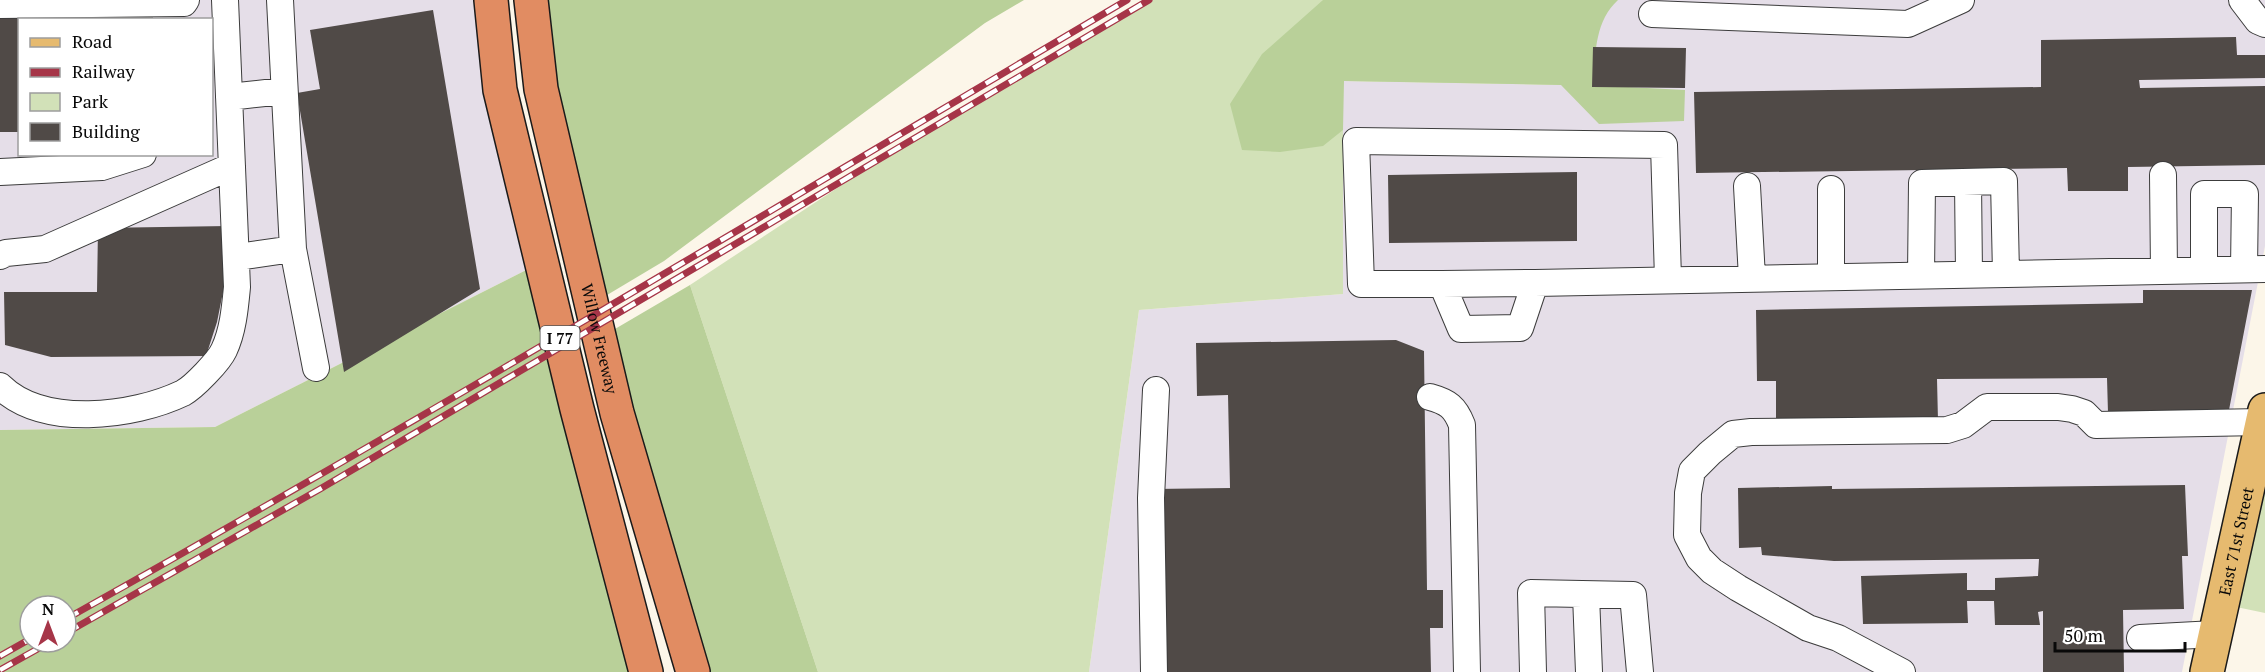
<svg xmlns="http://www.w3.org/2000/svg" width="2265" height="672" viewBox="0 0 2265 672" font-family="'PT Serif',serif">
<rect width="100%" height="100%" fill="#fcf6e9"/>
<path fill="#e5dee8" fill-rule="evenodd" d="M0,0h491l51,262 -327,165 -215,3zM20,20h192v134h-192z
M1565,0h700v246l-83,426h-1093l50,-362 204,-16v-213l218,4z"/>
<path fill="#d2e1b8" d="M1149,0h416l-3,85 -219,-4v213l-204,16 -50,362h-271l-128,-387 205,-135z
M2265,410v203l-43,-9z"/>
<path fill="#b9d099" fill-rule="evenodd" d="M531,0h493l-39,23 -321,238 -72,43z
M1323,0h295c-22,20 -23,51 -24,78l34,9 57,3 -1,31 -85,3 -38,-39 -217,-4 -1,49 -20,16 -43,6 -38,-2 -12,-46 32,-50z
M542,262l104,410h-646v-242l215,-3zM30,606h36v36h-36z
M690,285l128,387h-125l-90,-336z"/>
<path fill="#504a47" d="M153,8v12h-133v112h-20v-120z
M433,10l47,279 -136,83 -47,-279 23,-4 -10,-59z
M2236,37l1,18h28v23l-126,2 1,8 125,-2v79l-137,2v24h-60l-1,-23 -371,5 -2,-81 347,-5v-47z
M1593,47l93,1 -1,40 -93,-1z
M1577,172v69l-188,2 -1,-68z
M228,226v31l-5,35 -6,30 -11,34 -155,1 -46,-12 -1,-53h93l1,-64z
M2143,290h109l-23,120 -121,3 -1,-35 -170,1 1,42 -162,1v-41h-19l-1,-71 387,-7z
M1396,340l28,11 3,239h16v38h-13l1,44h-274l-3,-183 76,-1 -2,-93 -31,1 -1,-53z
M2185,485l3,71h-6l2,53 -61,1 1,62h-81v-61l-5,1 2,13h-45l-1,-24h-27l1,22 -105,1 -2,-48 106,-3v17h28v-12l43,-2 1,-17 -205,2 -72,-6 -1,-8 -22,1 -1,-60 94,-2v3z"/>
<g fill="none" stroke-linecap="round" stroke-linejoin="round">
<defs>
<path id="minor" d="M280,0l13,249
M2242,0l16,21 7,3
M0,5l184,-2 2,-3
M1652,14l256,10 53,-24
M229,97l54,-6
M0,172l102,-5 41,-13
M2163,175l1,96
M1968,182l1,92
M1747,186l5,92
M0,256l6,-3 39,-4 187,-83
M237,257l56,-8 23,119
M2204,270v-76h41l-1,75
M1921,275l1,-92 82,-2 2,93
M1831,276v-87
M1668,279l-4,-134 -308,-4 5,143h81l19,45 59,-1 15,-45 730,-14
M1442,284l93,-1
M0,386c43,42 133,31 183,7 11,-6 36,-32 41,-43 9,-19 11,-42 13,-63l-12,-287
M1430,397c18,5 25,10 32,28l5,247
M1586,595l3,77
M2140,638l75,-4
M1154,672l-3,-174 5,-108
M1533,672l-2,-79 102,2 7,77
M1902,672l-64,-34 -30,-10 -70,-40 -26,-17 -13,-13 -12,-23 1,-42 4,-22 18,-18 23,-19 18,-2 196,-2 16,-5 24,-18h71l14,2 12,4 12,12 166,-3"/>
<g id="major">
<path id="s1" d="M2207,672l58,-262"/>
</g>
<g id="highway">
<path d="M491,0l9,90 77,319 69,263"/>
<path id="s2" d="M531,0l10,89 76,324 76,259"/>
</g>
</defs>
<use href="#minor" stroke="#3c3c3c" stroke-width="28"/>
<use href="#major" stroke="#1a1a1a" stroke-width="36"/>
<use href="#highway" stroke="#1a1a1a" stroke-width="36"/>
<use href="#minor" stroke="#fff" stroke-width="26"/>
<use href="#major" stroke="#e6ba6f" stroke-width="33"/>
<use href="#highway" stroke="#e18c62" stroke-width="33"/>
<defs>
<path id="rail" d="M66,619c357,-200 709,-411 1061,-619
M66,633l254,-144 829,-489
M0,656l30,-17
M0,670l50,-28"/>
</defs>
<use href="#rail" stroke="#a63548" stroke-width="7"/>
<use href="#rail" stroke="#fff" stroke-width="4.5" stroke-dasharray="14" stroke-linecap="butt"/>
</g>
<g text-anchor="middle" dominant-baseline="central" stroke-width="6" stroke-linejoin="round" paint-order="stroke">
<rect fill="#fff" stroke="#535353" stroke-width="1.5" x="540.5" y="326" width="39" height="24" rx="4.5"/>
<g font-size="15" font-weight="bold" fill="#090909">
<text x="560" y="338">I 77</text>
</g>
<g font-size="16" fill="#090909" stroke="#fff">
<text stroke="none"><textPath href="#s2" startOffset="346">Willow Freeway</textPath></text>
<text stroke="none"><textPath href="#s1" startOffset="134">East 71st Street</textPath></text>
</g>
</g>
<rect x="18" y="18" width="195" height="138" fill="#ffffff" stroke="#9d9d9d" stroke-width="1.5"/>
<rect x="30" y="38" width="30" height="9" fill="#e6ba6f" stroke="#9d9d9d" stroke-width="1.5"/>
<text x="72" y="48" font-size="18" fill="#090909">Road</text>
<rect x="30" y="68" width="30" height="9" fill="#a63548" stroke="#9d9d9d" stroke-width="1.5"/>
<text x="72" y="78" font-size="18" fill="#090909">Railway</text>
<rect x="30" y="93" width="30" height="18" fill="#d2e1b8" stroke="#9d9d9d" stroke-width="1.5"/>
<text x="72" y="108" font-size="18" fill="#090909">Park</text>
<rect x="30" y="123" width="30" height="18" fill="#504a47" stroke="#9d9d9d" stroke-width="1.5"/>
<text x="72" y="138" font-size="18" fill="#090909">Building</text>
<g transform="translate(48 624)"><circle r="28" fill="#ffffff" stroke="#9d9d9d" stroke-width="1.5"/>
<path d="M0-4.5L10 22L0 15L-10 22Z" fill="#a63548"/>
<text y="-9" font-size="16" font-weight="bold" text-anchor="middle" fill="#090909">N</text>
</g>
<path d="M2055 642v9h130v-9" fill="none" stroke="#090909" stroke-width="3"/>
<text x="2064" y="642" font-size="18" fill="#090909" stroke="#ffffff" stroke-width="4.5" paint-order="stroke">50 m</text>
</svg>
